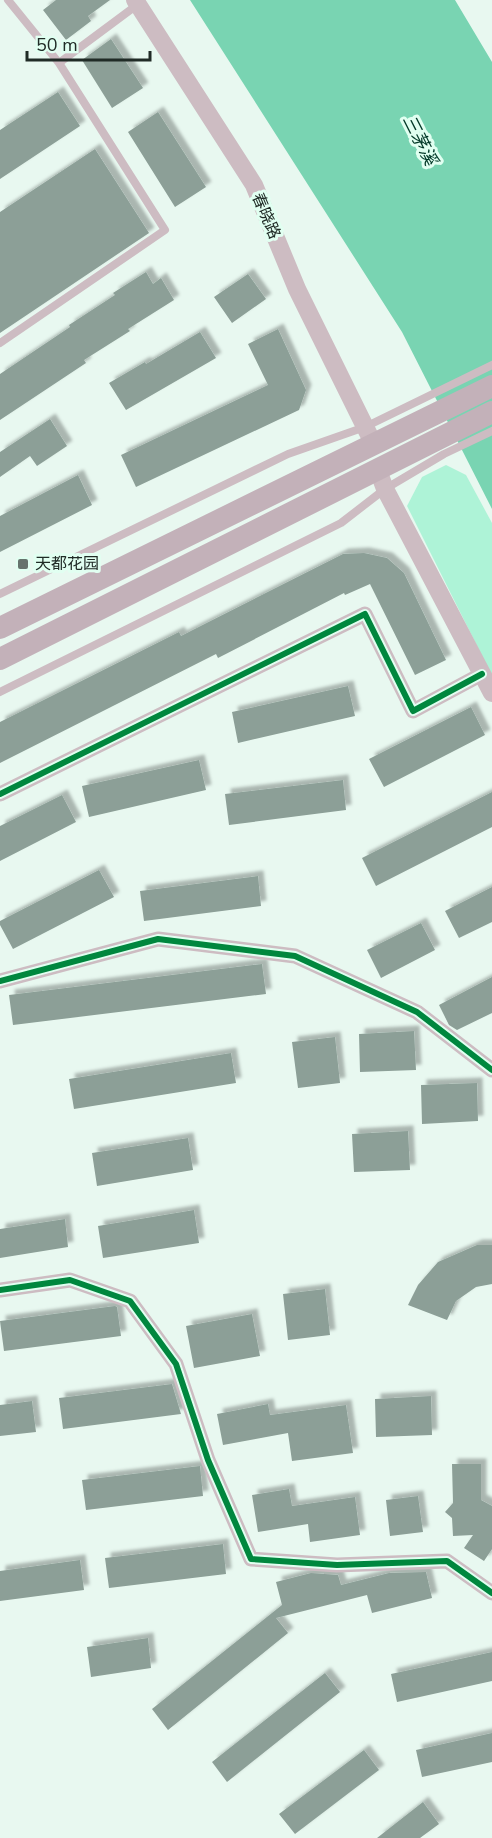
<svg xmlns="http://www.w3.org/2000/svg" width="492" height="1838" viewBox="0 0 492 1838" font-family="'Nunito Sans','Noto Sans SC',sans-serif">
<defs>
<filter id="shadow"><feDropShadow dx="5.5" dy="-5.5" stdDeviation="1.5" flood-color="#0004"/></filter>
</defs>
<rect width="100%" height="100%" fill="#e8f8f0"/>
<path fill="#aef3d7" d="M446,465l20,10 26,48v153l-85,-170 15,-29z"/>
<path fill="#79d4b2" d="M190,0h265l37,62v447l-90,-177z"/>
<path fill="#8c9f97" filter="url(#shadow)" d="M56,0h54l-22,16 3,5 -25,19 -23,-30z
M111,39l32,49 -31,20 -30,-48z
M58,92l22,34 -80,53v-49z
M158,112l48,75 -31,20 -47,-75z
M95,149l54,84 -149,100v-121z
M146,272l7,12 8,-6 13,22 -46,29 2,2 -46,29 2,3 -86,57v-46l70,-47 -1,-2 46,-30 -2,-2z
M248,274l18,25 -34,24 -18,-26z
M278,329l28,61 -7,20 -163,77 -15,-32 147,-70 -20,-41z
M200,332l16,26 -90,52 -17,-27 36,-21 1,2z
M50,419l17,27 -30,20 -7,-10 -30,21v-25z
M78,475l14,30 -92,47v-36z
M364,553l23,5 17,15 42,87 -31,15 -45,-91 -25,11 -1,-2 -126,65 -2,-4 -216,109v-41l179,-90 2,4 162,-82z
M348,686l7,30 -117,27 -6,-31z
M471,707l14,28 -101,52 -15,-28z
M199,760l7,30 -117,27 -7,-31z
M343,780l3,30 -117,15 -4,-31z
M492,792v35l-116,59 -14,-28z
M62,795l14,27 -76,39v-35z
M99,870l15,27 -101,52 -13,-24v-4z
M258,876l3,30 -117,15 -4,-30z
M492,887v35l-33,16 -14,-27z
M421,923l14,27 -54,28 -14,-28z
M262,964l4,30 -253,31 -4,-30z
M492,977v36l-35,17 -8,-5 -10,-20z
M414,1031l2,39 -56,2 -1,-38z
M335,1037l5,46 -42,5 -6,-46z
M231,1053l5,30 -162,26 -5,-30z
M477,1083l1,38 -56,3 -1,-39z
M408,1131l2,39 -56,2 -2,-38z
M188,1138l5,32 -96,16 -5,-33z
M194,1210l5,33 -96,15 -5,-32z
M65,1219l3,28 -68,11v-29z
M477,1245h15v39l-16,3 -20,14 -9,19 -39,-15 10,-20 20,-23z
M325,1289l5,46 -42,5 -5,-46z
M115,1306l2,1 4,29 -117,15 -4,-30z
M252,1314l8,42 -66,12 -8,-42z
M172,1384l9,30 -118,15 -4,-31z
M431,1396l1,39 -56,2 -1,-38z
M32,1401l4,31 -36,4v-31z
M268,1404l2,11 76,-10 7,48 -61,8 -4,-28 -65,12 -6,-31z
M452,1464h29v36l11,6v43l-8,12 -20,-13 9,-13 -20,1 -1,-18 -7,-6 8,-9z
M200,1466l3,30 -117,14 -4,-30z
M289,1489l3,17 63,-9 5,38 -50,7 -2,-18 -50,8 -6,-37z
M418,1496l5,36 -33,4 -4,-36z
M223,1544l3,30 -117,14 -4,-30z
M80,1560l4,30 -84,11v-30z
M426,1572l6,26 -60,15 -5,-18 -91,23 12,15 -120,97 -16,-21 130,-104 -6,-23 35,-9 27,2 3,10 48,-12z
M148,1638l3,30 -60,9 -4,-30z
M492,1652v29l-95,21 -6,-28z
M325,1673l15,19 -113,90 -15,-20z
M492,1733v29l-70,15 -6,-27z
M364,1750l15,20 -84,64 -16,-20z
M423,1802l16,22 -19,14h-43z"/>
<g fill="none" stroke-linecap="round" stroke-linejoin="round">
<path stroke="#cdbcc2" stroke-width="8" d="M59,63l78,-58
M0,343l165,-113 -106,-167 -51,-63
M0,594l288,-140 77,-27 127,-62
M0,692l341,-169 44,-34 59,-35 48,-23"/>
<path stroke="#cdbcc2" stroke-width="15" d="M0,794l365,-180 48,97 69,-37
M0,981l158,-42 137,17 122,56 75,58
M0,1290l70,-10 60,21 46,63 32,96 43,99 86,6 110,-4 45,32"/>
<path stroke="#cdbcc2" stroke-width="18" d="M135,0l119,185 43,104 77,156
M378,470l7,19 107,204"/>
<path stroke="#c3b1b9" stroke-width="22" d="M0,628l492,-242
M0,659l492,-247"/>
<defs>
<path id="cycleway" d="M0,794l365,-180 48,97 69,-37
M0,981l158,-42 137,17 122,56 75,58
M0,1290l70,-10 60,21 46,63 32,96 43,99 86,6 110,-4 45,32"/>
</defs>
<use href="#cycleway" stroke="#e1fff1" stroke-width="10"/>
<use href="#cycleway" stroke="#00873e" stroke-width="6"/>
</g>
<rect fill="#66736d" stroke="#e1fff1" stroke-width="2" x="17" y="558" width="12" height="12" rx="3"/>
<g text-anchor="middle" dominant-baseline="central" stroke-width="6" stroke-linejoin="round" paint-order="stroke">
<g font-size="16" fill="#202b26" stroke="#e1fff1">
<text transform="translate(266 216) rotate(67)">春晓路</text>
</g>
<g font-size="16" fill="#202b26" stroke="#e1fff1" text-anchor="start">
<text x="35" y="564">天都花园</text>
</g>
<g font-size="18" font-style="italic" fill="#003726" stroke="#e1fff1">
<text transform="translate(420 140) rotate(63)">三茅溪</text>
</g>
</g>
<path d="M27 51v9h123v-9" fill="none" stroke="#202b26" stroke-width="3"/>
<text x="36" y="51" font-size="18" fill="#202b26" stroke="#e1fff1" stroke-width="4.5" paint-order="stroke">50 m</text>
</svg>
